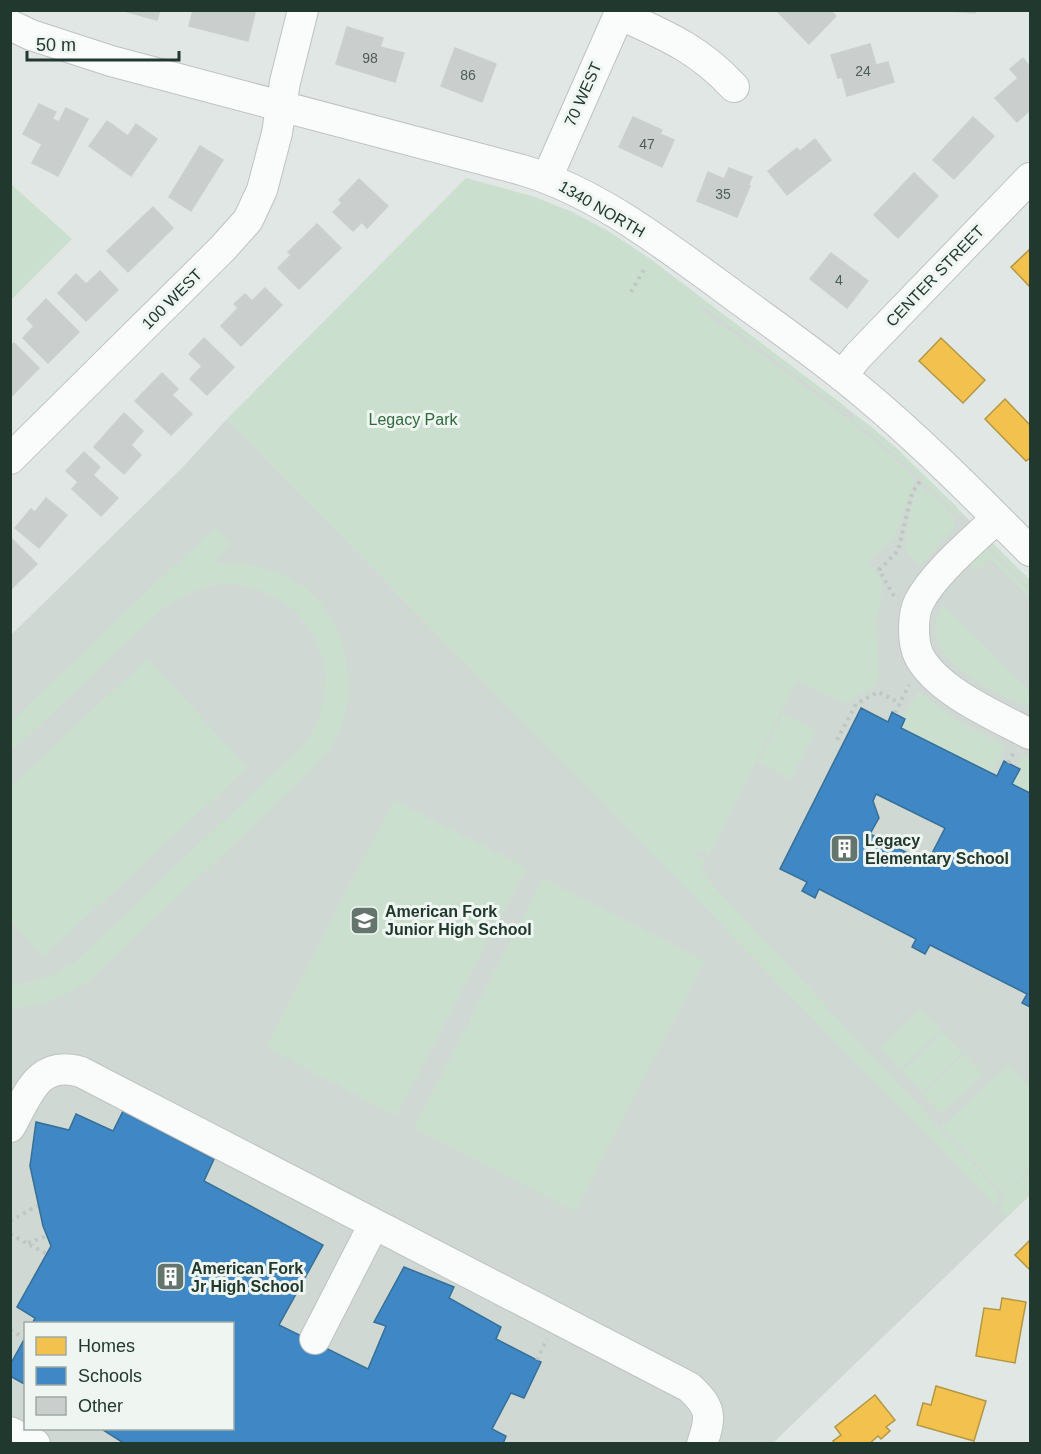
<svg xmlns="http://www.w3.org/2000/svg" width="1041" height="1454" viewBox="0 0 1041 1454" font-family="Helvetica,sans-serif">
<rect width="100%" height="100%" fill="#e1e7e4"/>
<path fill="#cfd8d3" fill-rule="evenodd" d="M705,302l169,127 23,20 133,131v615l-257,248 -762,1v-809l171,-167 45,-49 186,190zM26,1324h206v104h-206z"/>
<path fill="#cbdfce" d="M466,178l69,19 37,15 36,19 41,27 197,149 -3,3 -141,-104 -3,2 146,109 45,37 25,25 -20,58 -27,24 13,17 1,13 -6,33 3,40 -2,21 -33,19 -47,-23 -88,174 -11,-6 -3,5 11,6 -6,11 299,321 -3,14 -769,-787z
M11,184l61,55 -61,61z
M856,415l41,34 60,58 5,9 -4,-1 -48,-47 -57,-49z
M921,486c11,10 35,26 34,41l-35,39 -14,-15c2,-21 1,-48 15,-65z
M215,527l17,17 -19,19c26,-1 50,2 75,14 55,28 73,102 51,155 -8,17 -21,31 -33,44l-219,206c-28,17 -44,24 -76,26v-23c24,-2 42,-9 63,-22l232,-221c4,-7 10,-15 13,-24 5,-14 7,-35 6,-50 -1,-15 -17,-45 -29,-56 -17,-15 -44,-28 -67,-28 -25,0 -47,11 -67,25l-151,143v-31z
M990,541l40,39v7l-41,-41z
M984,547l46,45v6l-40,-39 -12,11 -6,-2 -2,-6z
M943,605l87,86v9l-3,7c-35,-17 -117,-50 -84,-102z
M147,659l101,108 -205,190 -32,-35v-136z
M918,691l44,33 44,22 -15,28 -90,-46 4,-9 -2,-1z
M783,713l33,17 -25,49 -33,-17z
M1023,755l7,4v34l-18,-9 8,-15 -3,-2z
M394,800l132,68 -130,248 -130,-69z
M543,878l161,83 -129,250 -161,-83z
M921,1009l20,21 -41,39 -20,-21z
M942,1032l20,21 -41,39 -20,-20z
M963,1054l20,21 -41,39 -20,-20z
M1008,1064l22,25v79l-26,26 -63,-67z
M1030,1171v24l-23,22 -7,-7 3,-14z"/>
<path fill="#f2c14e" stroke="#b39844" stroke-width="1.5" d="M1030,249v38l-19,-20z
M941,338l44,42 -22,23 -44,-42z
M1005,399l25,26v33l-4,3 -41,-42z
M1030,1240v30l-15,-15z
M1002,1298l24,4 -11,61 -39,-7 8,-48 16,2z
M936,1386l50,15 -12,40 -57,-16 6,-22 8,2z
M875,1395l20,25 -9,7 4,4 -9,8 -3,-3 -9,8h-34l-2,-3 8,-6 -6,-8z"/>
<path fill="#3f88c5" stroke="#367098" stroke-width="1.5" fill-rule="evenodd" d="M861,708l27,14 4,-10 13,7 -4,9 96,48 7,-15 16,8 -8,15 18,9v214l-8,-4 5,-9 -97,-49 -5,9 -13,-7 4,-8 -97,-50 -4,9 -13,-7 5,-9 -27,-13zM876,794l69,34 -18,35 -57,-29 9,-16 -6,-17z
M123,1111l91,48 -10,22 119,64 -44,80 89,44 18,-43 -12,-4 30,-55 50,20 -5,11 52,29 -5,12 45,23 -17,36 -13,-5 -19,36 14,7 -3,8h-378l-25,-16h132v-104h-200l3,-6 -18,-11 34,-61 -8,-20 -13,-60 6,-44 33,8 7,-16 37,17z
M26,1336v49l-16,-9v-11z"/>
<path fill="#cacfcd" stroke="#cad0cd" stroke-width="1.5" d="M121,10h39l-3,10z
M193,10h50l12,3 -7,28 -59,-15z
M776,10h54l6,6 -27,28z
M936,10h39v3z
M347,27l36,11 -3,9 24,6 -9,29 -59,-18z
M870,44l6,21 12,-3 6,20 -47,14 -5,-19 -4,1 -7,-23z
M455,48l41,16 -14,38 -41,-16z
M1023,58l7,9v43l-13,12 -22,-24 23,-20 -8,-9z
M39,104l17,8 -4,7 7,3 7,-14 22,11 -30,57 -26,-13 10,-19 -19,-10z
M633,117l29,13 -2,4 14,6 -12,27 -43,-20z
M973,117l21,19 -40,43 -21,-19z
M107,121l21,15 8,-12 21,15 -26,37 -42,-30z
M815,139l16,21 -44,35 -19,-24 29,-23 3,3z
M200,146l23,14 -32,51 -22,-14z
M729,168l23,9 -4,9h2l-13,31 -40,-16 11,-29 16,7z
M914,173l24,23 -40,42 -24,-23z
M359,179l29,27 -21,22 -5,-6 -9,9 -20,-19 9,-9 -3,-3z
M153,207l20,21 -45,44 -21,-21z
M317,224l24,24 -42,41 -21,-21 13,-13 -3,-3z
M831,253l37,28 -21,27 -37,-29z
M100,271l18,19 -32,31 -28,-28 18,-19 10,10z
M265,288l17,17 -41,41 -20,-20 17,-18 -4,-4 11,-10 7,7z
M46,299l33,33 -31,31 -25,-25 11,-12 -7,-7z
M204,338l30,29 -27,28 -17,-16 12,-13 -13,-12z
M14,343l25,25 -29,30v-51z
M162,373l16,16 -6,6 20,19 -21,21 -36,-34z
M124,413l19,18 -12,14 10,10 -17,19 -30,-27z
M84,452l16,15 -7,8 25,23 -17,18 -29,-27 6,-7 -12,-11z
M46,498l21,17 -28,33 -24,-20 16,-19 4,3z
M10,537l27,27 -27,26z"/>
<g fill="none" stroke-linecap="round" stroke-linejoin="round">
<defs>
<path id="minor" d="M619,14c46,21 80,35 115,73
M10,25l21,10 80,26 411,109c74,22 137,71 199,116 47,35 96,68 141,106 59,49 114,105 168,159
M547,178l74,-168
M842,376l16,-20 172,-178
M10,459l213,-211 25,-28 14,-30 15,-57 8,-51 18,-72
M997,518c-24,23 -63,55 -78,84 -4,8 -5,18 -5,27 0,8 1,19 5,27 18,35 77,60 111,78
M10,1127c18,-31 27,-68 71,-55l608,315c22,20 23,29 13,57
M315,1339l59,-115
M10,1432l25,12"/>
</defs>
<use href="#minor" stroke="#bec3c1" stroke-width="32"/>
<path stroke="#bfc7c3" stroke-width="4" stroke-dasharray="3 4.5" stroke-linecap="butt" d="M631,292l15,-26
M894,596l-15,-26 19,-19 14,-58 8,-12
M895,713l14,-28
M837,740l19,-36 22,-12 22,11
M1008,763l6,-11
M10,1221l27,-15
M10,1234l37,20
M28,1243l19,-7
M10,1330l15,8
M537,1360l10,-21
M67,1430l1,-2"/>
<use href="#minor" stroke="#fafbfb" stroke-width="30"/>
</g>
<defs>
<symbol id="building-square" viewBox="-11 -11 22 22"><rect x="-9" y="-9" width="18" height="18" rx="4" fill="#64756e" stroke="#eff6f1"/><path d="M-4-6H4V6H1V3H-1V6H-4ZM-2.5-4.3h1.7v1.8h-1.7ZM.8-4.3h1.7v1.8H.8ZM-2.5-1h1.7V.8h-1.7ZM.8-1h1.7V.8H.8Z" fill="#fff"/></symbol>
<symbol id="school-square" viewBox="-11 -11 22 22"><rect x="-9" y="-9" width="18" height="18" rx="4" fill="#64756e" stroke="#eff6f1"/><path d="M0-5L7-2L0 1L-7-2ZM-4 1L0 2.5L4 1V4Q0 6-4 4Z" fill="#fff"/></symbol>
</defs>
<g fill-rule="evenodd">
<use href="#building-square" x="828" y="832" width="33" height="33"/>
<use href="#school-square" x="348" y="904" width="33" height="33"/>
<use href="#building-square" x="154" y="1260" width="33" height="33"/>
</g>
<g text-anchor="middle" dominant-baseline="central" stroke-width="6" stroke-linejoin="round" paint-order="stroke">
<g font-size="14" fill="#4c5e56">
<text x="370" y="58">98</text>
<text x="863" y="71">24</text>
<text x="468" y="75">86</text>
<text x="647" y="144">47</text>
<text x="723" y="194">35</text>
<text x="839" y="280">4</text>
</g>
<g font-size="16" fill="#21382e" stroke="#eff6f1">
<text transform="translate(583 94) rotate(-66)">70 WEST</text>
<text transform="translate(602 209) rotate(30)">1340 NORTH</text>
<text transform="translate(935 276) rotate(-46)">CENTER STREET</text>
<text transform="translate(172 299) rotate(-45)">100 WEST</text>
</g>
<g font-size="16" fill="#2f6b3c" stroke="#eff6f1">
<text x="413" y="419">Legacy Park</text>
</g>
<g font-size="16" font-weight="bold" fill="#21382e" stroke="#eff6f1" text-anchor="start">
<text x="865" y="840">Legacy<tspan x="865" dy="18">Elementary School</tspan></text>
<text x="385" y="911">American Fork<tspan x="385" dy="18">Junior High School</tspan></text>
<text x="191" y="1268">American Fork<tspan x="191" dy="18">Jr High School</tspan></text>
</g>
</g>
<rect width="1041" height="1454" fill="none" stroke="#21382e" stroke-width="24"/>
<rect x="24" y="1322" width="210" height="108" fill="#eff6f1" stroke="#9daaa3" stroke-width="1.5"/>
<rect x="36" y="1337" width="30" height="18" fill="#f2c14e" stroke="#9daaa3" stroke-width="1.5"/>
<text x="78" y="1352" font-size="18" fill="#21382e">Homes</text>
<rect x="36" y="1367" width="30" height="18" fill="#3f88c5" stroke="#9daaa3" stroke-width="1.5"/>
<text x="78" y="1382" font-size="18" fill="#21382e">Schools</text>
<rect x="36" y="1397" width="30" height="18" fill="#cacfcd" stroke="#9daaa3" stroke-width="1.5"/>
<text x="78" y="1412" font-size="18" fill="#21382e">Other</text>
<path d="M27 51v9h152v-9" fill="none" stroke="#21382e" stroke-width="3"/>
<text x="36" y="51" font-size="18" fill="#21382e" stroke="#eff6f1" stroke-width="4.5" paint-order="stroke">50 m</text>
</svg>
